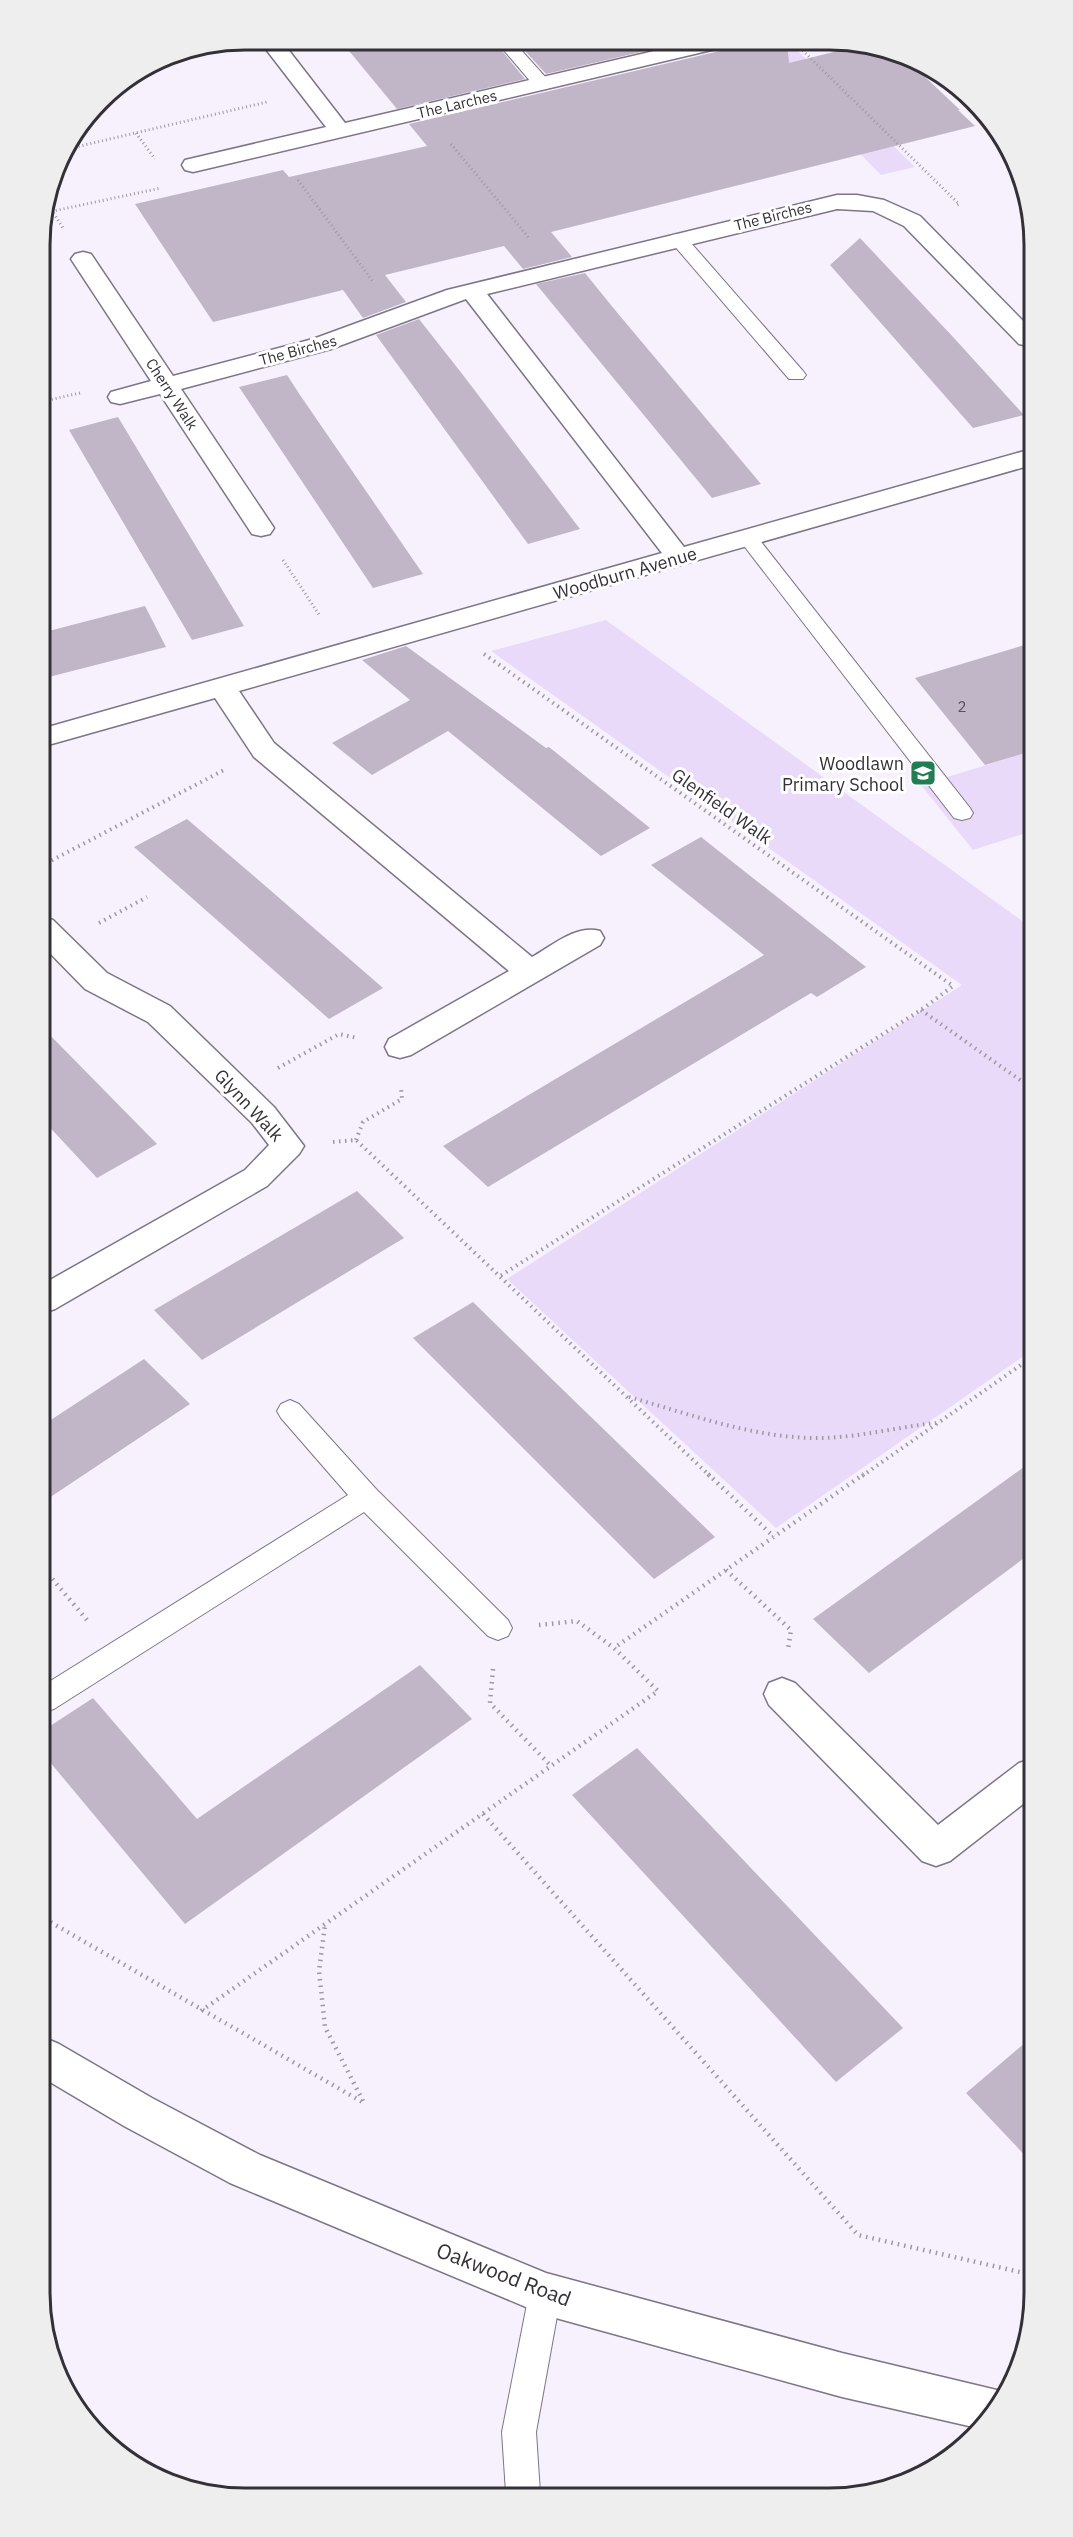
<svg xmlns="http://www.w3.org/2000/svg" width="1073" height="2537" viewBox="0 0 1073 2537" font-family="'IBM Plex Sans',sans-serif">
<rect width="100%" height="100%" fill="#f7f1fd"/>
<path fill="#eadaf9" d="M796,49l119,118 -34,8 -64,-65 -63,-51z
M606,620l423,306 2,425 -255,177 -269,-249 455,-294 -471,-334z
M1029,752v80l-56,18 -52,-65z"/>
<path fill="#c0b6c8" d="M340,40l154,1 31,38 -128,30z
M516,41h21l147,1 -138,32z
M733,42h54l2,21 81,-20 31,11 59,56h-2l17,16 -424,106 21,25 -49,12 -19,-23 -119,29 21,27 -43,16 -20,-28 -130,32 -78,-118 148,-34 6,7 138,-31 -18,-22 319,-75z
M860,238l94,100 70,77 -51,13 -143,-163z
M585,273l30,37 146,174 -49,14 -176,-214z
M419,319l44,56 117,154 -52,15 -152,-209z
M287,375l13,20 123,179 -50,14 -134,-201z
M118,417l15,25 111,184 -52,14 -123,-210z
M145,606l21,41 -125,32v-46z
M1028,644l1,108 -44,13 -70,-87z
M406,646l140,102 3,-1 101,81 -49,28 -153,-125 -76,44 -40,-32 78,-43 -48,-40z
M187,819l68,58 128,111 -54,31 -195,-172z
M701,837l165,130 -49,30 -6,-4 -323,194 -45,-41 321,-191 -113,-90z
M42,1027l60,61 55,56 -60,34 -55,-59z
M357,1191l47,47 -202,122 -48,-50z
M473,1302l86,84 156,151 -61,42 -241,-241z
M144,1359l46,45 -147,98v-77z
M1031,1462v91l-162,120 -56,-54z
M420,1665l52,54 -287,205 -141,-169v-25l49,-32 104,121z
M637,1748l266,280 -67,54 -264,-287z
M1033,2036v128l-67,-71z"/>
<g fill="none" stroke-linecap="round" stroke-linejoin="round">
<defs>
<path id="service" d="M496,41h17l35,39 3,4 -3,4h-12z
M678,234l6,1 119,136 3,4 -3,4h-14l-117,-136 -3,-4 3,-4z
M748,532l7,2 215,274 3,5 -3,5 -8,2 -8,-2 -213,-276 -3,-4 3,-4z
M290,1400l9,4 77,85 132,131 4,8 -4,8 -10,4 -10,-4 -124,-124 -310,197 -10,3v-27l304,-190 -67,-77 -4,-7 4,-7z
M545,2278l12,5 4,11 -25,138 4,61h-34l-4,-61 27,-138 4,-11z"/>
<path id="pedestrian" d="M42,917l11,3 54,53 63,33 104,101 30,39 -5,8 -32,32 -212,123 -12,4v-29l202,-114 24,-25 -17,-22 -104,-101 -63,-33 -43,-44z"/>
<path id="minor" d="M258,39h22l65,84 348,-81h38l-3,5 -8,1 -527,124 -8,-2 -3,-5 3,-5 141,-33z
M837,195h20l27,5 36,16 107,109 1,21 -9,-2 -115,-118 -31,-15 -36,-2 -350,85 197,253 344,-97v16l-789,225 35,52 258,214c20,-11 44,-33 68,-26l4,7 -4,7 -189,110 -11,3 -11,-3 -4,-8 4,-8 120,-68 -255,-214 -39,-59 -174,49v-18l621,-176 -196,-254 -135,50 -150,40 93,139 -4,6 -9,2 -9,-2 -92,-140 -40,10 -9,-2 -3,-5 3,-5 40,-11 -80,-122 4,-5 8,-2 8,2 82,122 140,-37 134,-49z
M782,1678l13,5 143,142 81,-62 13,-4v38l-82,64 -14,5 -14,-5 -153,-156 -5,-11 5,-11z"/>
<path id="tertiary" d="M45,2038l14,6 93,54 108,57 286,118 296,80 163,39 -23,37 -140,-32 -297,-82 -315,-132 -106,-57 -79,-47z"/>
</defs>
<use href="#service" stroke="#7d7585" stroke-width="2"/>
<use href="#pedestrian" stroke="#7d7585" stroke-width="3"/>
<use href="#minor" stroke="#7d7585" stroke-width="3"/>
<use href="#tertiary" stroke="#7d7585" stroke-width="3"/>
<path stroke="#9d98a2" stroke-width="3" stroke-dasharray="1 3" stroke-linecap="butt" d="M794,42l165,162 -4,2
M329,49l39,-9
M136,133l19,26
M451,144l78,94
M63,150l204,-48
M298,180l76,103
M47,203l16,25
M44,213l117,-25
M40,402l40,-9
M283,560l37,56"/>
<path stroke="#9d98a2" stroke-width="4" stroke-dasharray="1.5 4.5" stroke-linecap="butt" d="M484,654l469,332 -32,24 -421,266
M41,866l183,-96
M99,923l48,-26
M921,1010l109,77
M278,1068l61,-34 18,4
M356,1140l7,-18 39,-23 -1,-11
M333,1142l23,-2 354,336
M43,1237l6,7
M629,1397c61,17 124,41 188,41 41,0 79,-11 119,-15
M862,1476l169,-118"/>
<path stroke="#9d98a2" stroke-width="4.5" stroke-dasharray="1.5 5" stroke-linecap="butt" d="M708,1474l66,63
M44,1569l43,51
M726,1570l65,60 -3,19
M539,1625l38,-4 37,27
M493,1669l-3,34 61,63
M483,1814l375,421 175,40
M45,1919l319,184 -39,-76 -6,-56 6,-46
M201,2011l457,-320 -44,-43 250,-174"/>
<use href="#service" fill="#fff" fill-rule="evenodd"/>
<use href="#pedestrian" fill="#fff" fill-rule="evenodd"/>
<use href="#minor" fill="#fff" fill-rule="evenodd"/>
<use href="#tertiary" fill="#fff" fill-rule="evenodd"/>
</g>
<defs>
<symbol id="school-square" viewBox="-11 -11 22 22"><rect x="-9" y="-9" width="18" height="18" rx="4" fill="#217d52" stroke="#fff"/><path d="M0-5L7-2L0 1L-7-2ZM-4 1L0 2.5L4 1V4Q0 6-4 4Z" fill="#fff"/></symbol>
</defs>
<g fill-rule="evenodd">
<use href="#school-square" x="908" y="758" width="30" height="30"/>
</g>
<g text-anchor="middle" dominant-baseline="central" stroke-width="6" stroke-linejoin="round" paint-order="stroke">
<g font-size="15" fill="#343037" stroke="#fff">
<text transform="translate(457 104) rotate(-13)">The Larches</text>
<text transform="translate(773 216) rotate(-14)">The Birches</text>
<text transform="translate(298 350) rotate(-15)">The Birches</text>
<text transform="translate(172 394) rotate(57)">Cherry Walk</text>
</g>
<g font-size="15" fill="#57525b">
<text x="962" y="706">2</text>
</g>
<g font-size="18" fill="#343037" stroke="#fff">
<text transform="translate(625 573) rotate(-16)">Woodburn Avenue</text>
<text transform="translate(722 806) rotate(35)">Glenfield Walk</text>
<text transform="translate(249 1105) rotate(47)">Glynn Walk</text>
</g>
<g font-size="18" fill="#343037" stroke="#fff" text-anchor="end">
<text x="904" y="763">Woodlawn<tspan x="904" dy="21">Primary School</tspan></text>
</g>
<g font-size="21" fill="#343037" stroke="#fff">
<text transform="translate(504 2274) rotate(21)">Oakwood Road</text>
</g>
</g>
<path d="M0 0H1073V2537H0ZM245 50H829A195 195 0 0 1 1024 245V2293A195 195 0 0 1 829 2488H245A195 195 0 0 1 50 2293V245A195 195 0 0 1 245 50Z" fill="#efeeef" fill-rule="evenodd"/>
<path fill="none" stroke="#343037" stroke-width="3" d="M245 50H829A195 195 0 0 1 1024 245V2293A195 195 0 0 1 829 2488H245A195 195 0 0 1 50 2293V245A195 195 0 0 1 245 50Z"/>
</svg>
